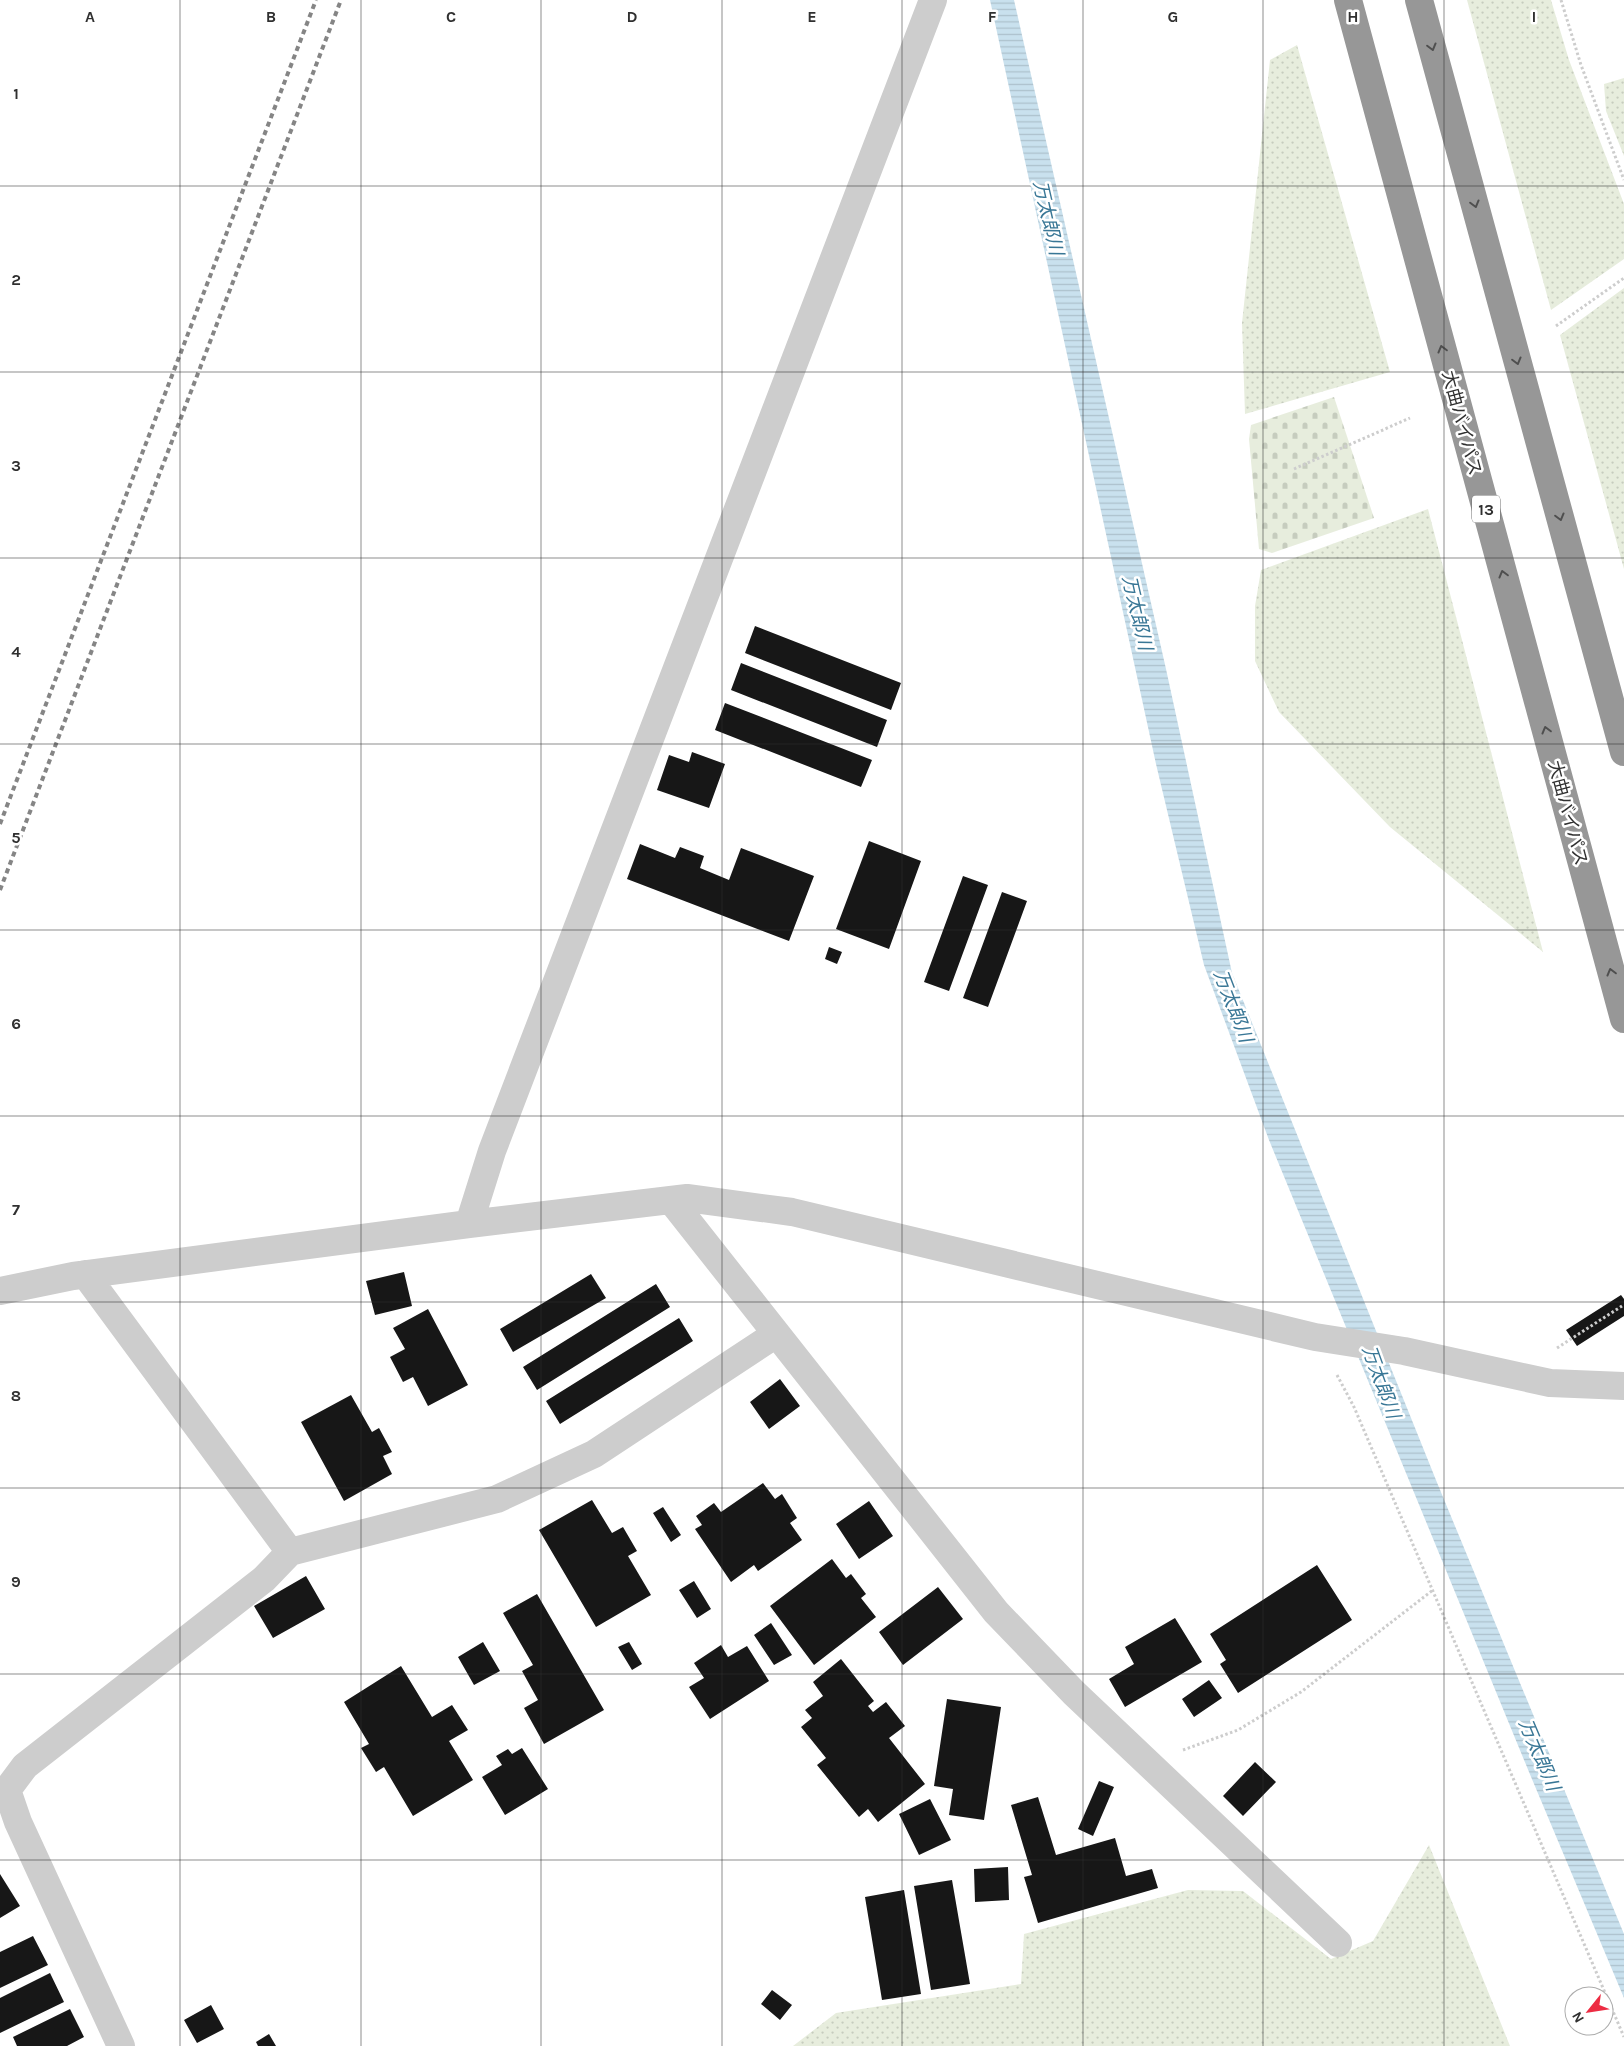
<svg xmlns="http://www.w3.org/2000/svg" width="1624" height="2046" viewBox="0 0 1624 2046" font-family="Karla,'Noto Sans JP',sans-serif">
<defs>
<pattern id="green-dots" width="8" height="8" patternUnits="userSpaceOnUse" patternTransform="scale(1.25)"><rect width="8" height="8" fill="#e7eddd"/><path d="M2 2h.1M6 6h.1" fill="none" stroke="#c6ccbe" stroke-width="1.8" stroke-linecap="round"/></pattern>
<pattern id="cemetery-stones" width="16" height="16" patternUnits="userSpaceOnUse" patternTransform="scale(1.25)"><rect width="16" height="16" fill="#e7eddd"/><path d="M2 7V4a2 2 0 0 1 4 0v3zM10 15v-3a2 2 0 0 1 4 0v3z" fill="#c6ccbe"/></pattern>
<pattern id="water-rules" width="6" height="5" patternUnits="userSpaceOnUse" patternTransform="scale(1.25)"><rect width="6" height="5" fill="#c9e1ee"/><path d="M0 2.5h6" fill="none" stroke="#adc1cc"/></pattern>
</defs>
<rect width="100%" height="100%" fill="#fff"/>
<path fill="url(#green-dots)" d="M1467,0h84l18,60 55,144v55l-73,51z
M1297,45l93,327 -145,42 -3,-91 28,-263z
M1624,78v78l-18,-45 -2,-27z
M1624,288v281l-64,-234z
M1428,509l115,443 -153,-125 -111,-115 -24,-51v-55l6,-36z
M1429,1845l81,201h-717l43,-33 185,-29 3,-50 164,-44 55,1 88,68 42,-18z"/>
<path fill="url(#cemetery-stones)" d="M1334,397l40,121 -102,35 -13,-4 -10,-110 2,-14z"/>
<path fill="url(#water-rules)" d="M990,0h24l152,669 66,304 206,512 186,449v64l-95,-226 -260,-632 -65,-175 -48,-201z"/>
<path fill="#171717" d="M755,626l146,57 -10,27 -146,-57z
M741,663l146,57 -10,27 -146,-57z
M725,703l147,57 -11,27 -146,-57z
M692,752l33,12 -16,44 -52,-18 12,-35 20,7z
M869,841l52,20 -32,88 -53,-20z
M640,844l35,14 5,-11 24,9 -4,12 29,12 12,-32 73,28 -25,65 -162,-62z
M963,876l25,9 -39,106 -25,-9z
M1002,892l25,9 -39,106 -25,-9z
M829,947l13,5 -5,12 -12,-5z
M404,1272l8,34 -37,9 -9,-34z
M591,1274l15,24 -93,54 -13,-23z
M656,1284l14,23 -133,83 -14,-23z
M1621,1295l3,4v17l-47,30 -11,-16z
M428,1309l40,76 -40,21 -15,-29 -10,5 -13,-25 15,-8 -12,-21z
M679,1318l14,23 -133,83 -14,-23z
M780,1379l20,27 -31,23 -19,-27z
M351,1395l21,37 7,-4 13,24 -9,4 9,18 -48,27 -43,-79z
M763,1483l12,16 7,-5 15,24 -7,5 12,17 -44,31 -4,-6 -23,17 -36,-53 7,-4 -6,-9 18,-13 7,9z
M592,1500l20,33 11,-6 14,24 -9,5 23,39 -55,32 -57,-97z
M869,1501l24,35 -34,23 -23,-35z
M663,1507l18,28 -10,7 -18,-29z
M832,1559l14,19 5,-4 15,20 -5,4 15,19 -62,48 -44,-59z
M1317,1565l35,55 -114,73 -18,-29 6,-4 -16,-26z
M306,1576l19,33 -52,29 -19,-32z
M694,1581l17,28 -14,9 -18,-28z
M938,1587l25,32 -60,46 -24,-33z
M537,1594l67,116 -60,34 -20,-36 14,-8 -16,-29 11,-6 -30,-52z
M1175,1618l27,44 -77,45 -16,-28 25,-15 -9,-17z
M771,1623l21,32 -18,10 -20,-30z
M483,1642l17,29 -26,14 -16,-28z
M629,1642l13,22 -10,6 -14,-23z
M721,1645l7,12 19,-11 22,35 -59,38 -21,-32 15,-9 -10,-15z
M841,1659l33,42 -6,5 5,6 13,-10 19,24 -16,12 36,46 -47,38 -10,-13 -9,8 -42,-52 9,-7 -25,-31 11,-9 -7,-8 18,-14 -10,-14z
M401,1666l31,51 20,-12 16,25 -19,11 24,39 -60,36 -29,-49 -8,5 -15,-24 8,-4 -25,-42z
M1209,1680l13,18 -28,19 -12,-18z
M947,1699l54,8 -17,113 -35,-5 4,-26 -19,-3z
M522,1748l26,41 -43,26 -23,-38 20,-12 -6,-9 12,-7 4,5z
M1255,1762l21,20 -33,34 -20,-20z
M1099,1781l15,6 -21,49 -15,-7z
M1038,1797l18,58 59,-17 11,38 26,-7 6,19 -120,35 -14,-46 8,-2 -21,-70z
M930,1799l21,41 -32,15 -20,-41z
M1008,1867l1,33 -34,2 -1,-33z
M0,1874l20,32 -20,12z
M952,1880l18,104 -39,6 -17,-104z
M904,1890l17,104 -39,6 -17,-103z
M33,1936l15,29 -48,23v-36z
M50,1973l14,29 -64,31v-35z
M772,1990l20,15 -12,15 -19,-16z
M211,2005l13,24 -27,14 -13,-23z
M70,2009l14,28 -17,9h-50l-4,-9z
M269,2034l7,12h-18l-2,-4z"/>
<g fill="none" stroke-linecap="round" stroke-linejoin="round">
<path stroke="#cdcdcd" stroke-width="3" stroke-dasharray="2.5 2.5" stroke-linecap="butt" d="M1561,0l20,65 43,115
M1556,326l68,-48
M1294,469l116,-51
M1557,1348l65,-42
M1337,1375l17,32 270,630
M1183,1750l55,-20 63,-38 132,-102"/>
<path stroke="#cdcdcd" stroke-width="28" d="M671,1200l325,412 78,81 264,250
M469,1224l23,-73 441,-1151
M85,1274l205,278 207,-53 97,-45 182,-120
M0,1291l73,-15 396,-52 218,-26 105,14 523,125 89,14 146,32 74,3
M121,2046l-103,-224 -11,-32 18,-24 239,-187 26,-27"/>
<path stroke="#979797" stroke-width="28" d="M1348,0l276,1019
M1419,0l205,752"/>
<path stroke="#858585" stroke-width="4" stroke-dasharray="5 4" stroke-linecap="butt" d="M0,824l316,-824
M0,890l341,-890"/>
</g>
<defs><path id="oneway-chevron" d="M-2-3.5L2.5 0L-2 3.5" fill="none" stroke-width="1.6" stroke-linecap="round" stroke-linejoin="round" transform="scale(1.25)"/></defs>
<g stroke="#4f4f4f">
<use href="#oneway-chevron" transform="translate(1432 47) rotate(75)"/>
<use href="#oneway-chevron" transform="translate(1475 204) rotate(75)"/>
<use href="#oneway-chevron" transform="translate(1442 349) rotate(-105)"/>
<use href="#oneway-chevron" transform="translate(1517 361) rotate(75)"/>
<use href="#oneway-chevron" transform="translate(1560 517) rotate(75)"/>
<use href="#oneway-chevron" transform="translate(1503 574) rotate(-105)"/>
<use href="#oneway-chevron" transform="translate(1546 730) rotate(-105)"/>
<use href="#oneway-chevron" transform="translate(1611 972) rotate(-105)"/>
</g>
<path fill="none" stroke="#303030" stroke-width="1" stroke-opacity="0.55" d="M180,0v2046M361,0v2046M541,0v2046M722,0v2046M902,0v2046M1083,0v2046M1263,0v2046M1444,0v2046M0,186h1624M0,372h1624M0,558h1624M0,744h1624M0,930h1624M0,1116h1624M0,1302h1624M0,1488h1624M0,1674h1624M0,1860h1624"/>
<g text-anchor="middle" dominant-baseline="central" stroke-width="5" stroke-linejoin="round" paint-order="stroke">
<rect fill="#fff" stroke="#6e6e6e" stroke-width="1" x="1472" y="495.5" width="28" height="27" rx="4"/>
<g font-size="16" font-weight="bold" fill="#303030">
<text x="1486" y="509">13</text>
</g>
<g font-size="18" fill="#303030" stroke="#fff">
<text transform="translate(1462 423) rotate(75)">大曲バイパス</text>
<text transform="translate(1568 813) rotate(75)">大曲バイパス</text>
</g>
<g font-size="19" font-style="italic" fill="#397796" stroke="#fff">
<text transform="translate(1048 218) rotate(77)">万太郎川</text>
<text transform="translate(1137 613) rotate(77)">万太郎川</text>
<text transform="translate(1233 1006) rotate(69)">万太郎川</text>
<text transform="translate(1381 1382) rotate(70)">万太郎川</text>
<text transform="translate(1539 1755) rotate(67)">万太郎川</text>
</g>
</g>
<g font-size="16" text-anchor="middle" font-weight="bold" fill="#303030" stroke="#fff" stroke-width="5" stroke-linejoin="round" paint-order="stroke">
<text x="90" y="22">A</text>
<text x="271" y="22">B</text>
<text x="451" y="22">C</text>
<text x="632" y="22">D</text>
<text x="812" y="22">E</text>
<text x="992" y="22">F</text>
<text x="1173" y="22">G</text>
<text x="1353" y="22">H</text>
<text x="1534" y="22">I</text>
<text x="16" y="99">1</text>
<text x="16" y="285">2</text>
<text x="16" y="471">3</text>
<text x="16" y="657">4</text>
<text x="16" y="843">5</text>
<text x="16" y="1029">6</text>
<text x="16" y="1215">7</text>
<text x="16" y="1401">8</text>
<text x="16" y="1587">9</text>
</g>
<g transform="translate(1589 2011) rotate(240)"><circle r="24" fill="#ffffff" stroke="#acacac"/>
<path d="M0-4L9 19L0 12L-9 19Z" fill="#ed2c43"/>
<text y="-8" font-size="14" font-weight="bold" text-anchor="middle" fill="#303030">N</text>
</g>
</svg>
